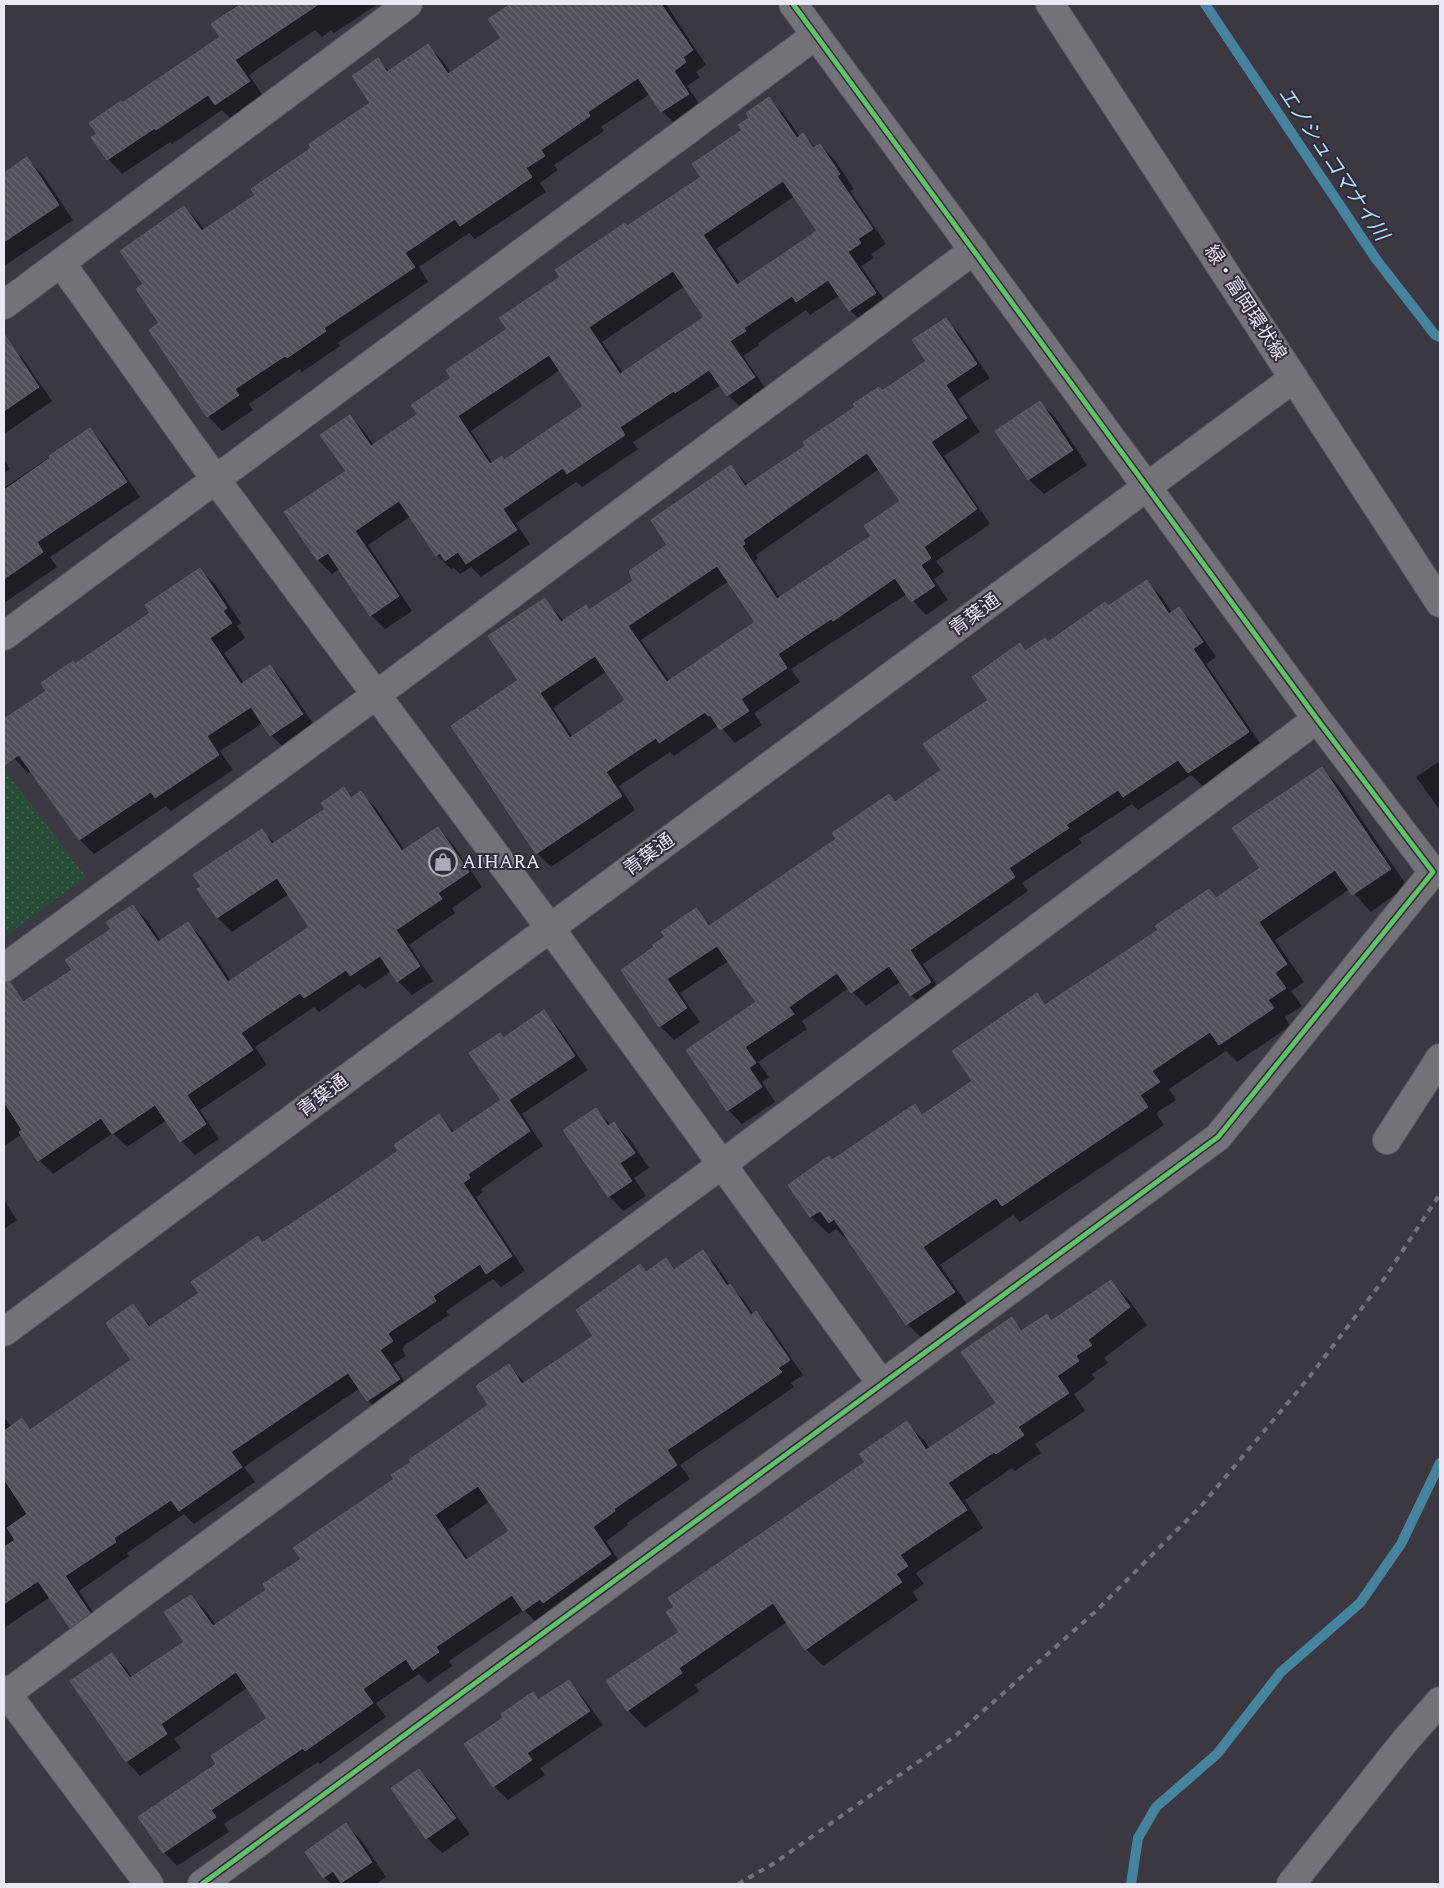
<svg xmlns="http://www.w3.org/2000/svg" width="1444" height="1888" viewBox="0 0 1444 1888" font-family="Spectral,'Noto Sans JP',serif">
<defs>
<pattern id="green-dots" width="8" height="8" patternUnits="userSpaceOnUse" patternTransform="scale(1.25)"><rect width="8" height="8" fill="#274c36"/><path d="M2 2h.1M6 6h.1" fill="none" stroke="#466654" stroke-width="1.8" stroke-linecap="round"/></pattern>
<pattern id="building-back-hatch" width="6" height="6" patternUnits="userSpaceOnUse" patternTransform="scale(1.25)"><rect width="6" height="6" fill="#524f58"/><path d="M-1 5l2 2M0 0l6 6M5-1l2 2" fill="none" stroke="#6b6871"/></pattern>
</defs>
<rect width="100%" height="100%" fill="#3b3842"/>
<path fill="url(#green-dots)" d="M4,769l82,108 -82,60z"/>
<path fill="#0007" fill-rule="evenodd" d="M239,4h139l-44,29 -3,-3 -9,7 -7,-7 -66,45 14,21 -33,22 -8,-8 -50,34 -2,-2 -48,32 -14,-15 -10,-25 25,-29 98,-68 9,-24 -1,-2z
M513,4h153l40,61 -10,7 4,5 -13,9 15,22 -25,18 -15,-15 -12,-17 -49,33 3,4 -50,34 4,5 -18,13 6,9 -71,47 -6,-6 -50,34 9,15 -90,61 2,3 -38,26 -2,-3 -51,35 4,6 -31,21 -14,-15 -58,-85 11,-8 -16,-38 39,-78 15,15 6,9 52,-36 114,-92 7,-43 12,12 38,-26 14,14 9,13 51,-34 -12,-19z
M769,99l14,14 17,24 3,-2 13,13 4,-3 14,14 20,30 -4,2 36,53 -15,10 3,4 -13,8 28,41 -25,17 -14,-14 -10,-15 -30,20 -4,-5 -48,33 1,2 -16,11 25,36 -26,17 -14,-14 -7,-10 -88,57 5,7 -56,38 -6,-5 -60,41 14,21 -49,33 -10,-10 -11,7 -6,-6 -3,1 -14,-14 -26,-39 -43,29 44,66 -27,18 -14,-14 -31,-47 -8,6 -14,-14 -32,-47 62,-42 2,-55 13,14 11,15 45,-30 34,-36 56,-50 52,-52 66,-49 75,-51 42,-46 7,-13zM795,196l23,35 -78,53 -24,-35zM685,286l21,32 -83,55 -21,-31zM560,370l25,37 -80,54 -12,3 -22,-33z
M27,159l15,15 31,46 -69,46v-92z
M945,319l14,14 31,45 -32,21 22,33 -36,24 46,68 -54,37 8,11 -10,7 14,21 -22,15 -19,-21 -116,75 9,13 -46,31 8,12 -27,18 -16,-18 -45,31 -4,-4 -51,34 16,24 -84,57 -14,-14 -17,-172 25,-81 19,21 26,-10 45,-30 34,-36 62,-79 17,19 59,-39 121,-84zM879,469l23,33 -30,34 -92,62 -25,-37 3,-3 -2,-3zM729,581l28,42 -87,59 -29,-42zM607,671l20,30 -54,36 -20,-29z
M10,345l13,14 29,42 -48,33v-85z
M1040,403l15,14 32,48 -43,29 -15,-14 -32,-48z
M90,430l14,14 36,53 -90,60 7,10 -53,36v-69l13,-9 -13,-19v-18z
M4,460l6,9 -6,4z
M200,570l15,14 26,39 -4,3 8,12 -21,15 20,30 26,-17 14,15 33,48 -31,21 -15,-15 -8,-12 -43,28 13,19 -62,41 -5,-5 -72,48 -14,-14 -40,-59 -9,-10 -3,2 -14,-15 -10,-15v-22l44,-30 27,-26 77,-52z
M1147,582l14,14 11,17 7,-4 14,14 23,34 -10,7 56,82 -59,40 -12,-11 -53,35 -6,-6 -53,35 3,4 -60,40 6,8 -105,73 21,32 -19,13 -14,-14 -10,-14 -35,25 -17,-18 -47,33 5,8 -49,33 11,15 -7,5 13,20 -33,22 -14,-14 -41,-60 70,-48 -28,-41 -49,32 20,29 -26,18 -14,-14 -5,-78 41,-38 16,16 125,-87 52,-44 7,7 46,-31 47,-71 30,-55 8,7 21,-9 57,-40 4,4z
M1440,761v49l-24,-33z
M1322,769l17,17 68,100 -36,26 -21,-23 -75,51 29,42 -13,9 11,15 -17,11 5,9 -53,36 -11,-11 -57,38 7,11 -20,13 8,12 -144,97 -7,-7 -73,50 31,45 -46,31 -18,-17 -58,-85 -2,1 -11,-11 -7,5 -18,-17 -21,-32 42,-24 82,-55 10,9 50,-34 63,-86 10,10 113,-75 49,-40 8,8 45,-30z
M344,789l9,9 8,-5 14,14 30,44 33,-22 14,14 30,44 -30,21 3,5 -46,32 24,36 -21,14 -14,-14 -7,-10 -26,18 -6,-5 -40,28 -5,-5 -59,40 12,18 -67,45 19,29 -24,16 -14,-14 -14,-21 -40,27 -14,-14 -60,41 -14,-14 -17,-26 -18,12v-92l12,-9 -12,-17v-26l12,-8 9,9 48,-33 60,-64 14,14 14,21 27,-17 14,14 29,43 80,-54 -22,-33 -57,38 -14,-14 -19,-29 63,-59 13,14 52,-35z
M543,1012l14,14 31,44 -66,44 21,32 -62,43 2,3 -7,5 49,74 -24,16 -8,-8 -47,32 3,4 -44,30 -3,4 4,7 -13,8 20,30 -31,20 -14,-14 -8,-12 -116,79 11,15 -61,42 -10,-10 -57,39 2,3 -50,35 24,36 -18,14 -14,-14 -21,-30 -46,31v-211l8,10 10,-7 10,10 101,-69v-55l18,21 50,-34 57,-55 6,6 136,-93 39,-35 16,17 48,-33 1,-61z
M595,1109l16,16 3,-2 15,15 20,30 -15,10 12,18 -23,15 -14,-15z
M4,1200l13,20 -13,9z
M702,1251l14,14 15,22 13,13 10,15 2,-2 14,14 33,48 -12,8 3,4 -114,78 10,14 -63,44 1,2 -22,16 18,28 -86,55 -14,-14 -75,51 3,5 -24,17 -9,-9 -43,29 10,14 -66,47 -2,-2 -94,62 5,8 -52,34 -13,-14 54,-87 51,-47 -21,-31 -74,52 7,9 -41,28 -13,-14 -15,-108 14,14 6,10 54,-36 5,-46 14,14 11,15 52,-35 127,-111 95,-74 19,-39 16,17 70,-47 45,-71 7,7 19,-12 10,10zM490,1501l21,31 -42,28 -21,-30z
M1111,1282l17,17 19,26 -43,33 4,5 -16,11 3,5 -21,15 11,17 -50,33 6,9 -26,18 -3,-3 -47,32 18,28 -67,45 8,11 -11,8 5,8 -95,66 -17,-17 -19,-27 -92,63 4,6 -54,37 -17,-18 53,-77 185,-170 40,-40 18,17 6,9 68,-45 13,-85 13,12 23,-15 5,5z
M568,1682l14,14 21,29 -63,43 5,7 -37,25 -14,-14 11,-68 28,-24 7,7z
M419,1770l15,15 36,49 -28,19 -15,-15 -34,-49z
M346,1825l15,15 25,37 -10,7h-44l-8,-7z"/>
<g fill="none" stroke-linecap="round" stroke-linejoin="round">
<path stroke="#45839f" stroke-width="10" d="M1205,4l171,255 59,76 5,2
M1131,1884l7,-46 18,-31 61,-53 64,-82 79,-69 41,-59 39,-81"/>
</g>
<path fill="url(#building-back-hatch)" stroke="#5f5c65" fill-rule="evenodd" d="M241,4h78l-84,56 15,21 -35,24 -7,-10 -52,35 -1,-2 -48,32 -16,-23 6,-3 -8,-11 32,-22 1,2 98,-66 -9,-13z
M511,4h150l32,46 -10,7 3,5 -12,9 15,23 -28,18 -23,-34 -50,34 2,4 -49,34 4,6 -19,12 6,9 -72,49 -5,-7 -50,34 10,14 -91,61 2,3 -39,27 -2,-2 -50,33 4,6 -32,22 -58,-87 10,-7 -23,-34 7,-5 -23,-33 64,-45 18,25 53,-36 -4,-6 60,-41 -2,-4 61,-41 -18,-27 26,-18 9,14 41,-28 20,30 53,-36 -13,-19z
M769,97l28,41 6,-5 10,15 7,-4 20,30 -3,2 36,53 -15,10 3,4 -13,9 28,41 -27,18 -21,-31 -32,22 -4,-6 -48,32 2,3 -16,10 25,36 -28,19 -18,-26 -34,23 -1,-2 -54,36 5,8 -58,39 -4,-6 -60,41 14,21 -51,34 -8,-12 -13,9 -5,-8 -4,3 -37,-55 -44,30 44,65 -29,20 -42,-63 -11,7 -33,-48 62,-41 -26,-36 30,-20 21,31 47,-32 -7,-9 40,-27 -5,-8 61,-41 -8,-11 61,-41 -5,-7 70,-47 2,3 74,-49 -9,-13 50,-34 -4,-5 11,-7 -3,-5zM783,181l34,50 -80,54 -34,-50zM673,271l31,46 -84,57 -31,-47zM549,355l34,51 -79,54 -2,-4 -12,8 -32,-48z
M27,157l32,48 -55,37v-69z
M946,318l31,46 -31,21 21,33 -36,24 46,67 -53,38 7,11 -10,7 14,21 -24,16 -16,-24 -62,43 -2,-2 -53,35 9,14 -46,31 8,12 -29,19 -10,-15 -2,1 -3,-4 -46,31 -3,-5 -50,34 16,24 -86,58 -85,-128 67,-46 -30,-44 57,-38 16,24 25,-17 3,5 44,-29 -4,-10 38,-26 -16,-25 80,-55 14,21 60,-40 -2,-4 52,-35 -2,-3 26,-17 3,4 44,-30 -14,-21zM867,453l33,48 -36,25 7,10 -94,63 -35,-53 3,-2 -2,-4zM717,566l38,56 -88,60 -39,-56zM595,656l30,44 -55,38 -30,-45z
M4,334l35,53 -35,24z
M1040,401l33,49 -45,30 -33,-49z
M90,428l37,54 -90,60 6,10 -39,27v-89l46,-32 -1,-2z
M200,568l27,40 -4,3 9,12 -22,15 31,46 29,-19 33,49 -33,22 -19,-29 -44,29 12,19 -64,43 -4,-6 -72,48 -60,-85 -15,10v-46l42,-28 -5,-8 32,-22 2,3 75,-51 -5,-8z
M1147,580l22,34 10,-7 24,35 -10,7 56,83 -61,41 -10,-13 -55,37 -5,-7 -52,35 3,3 -60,40 6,9 -105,73 21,32 -21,14 -21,-30 -38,27 -14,-20 -48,34 5,7 -49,33 11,16 -7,5 13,19 -35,24 -41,-61 70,-48 -39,-56 -50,33 20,29 -28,19 -38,-57 33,-23 -2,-2 13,-8 -4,-5 35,-24 13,18 127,-87 -4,-6 57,-39 6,8 46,-32 -18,-26 65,-44 -16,-23 48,-34 5,8 20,-13 3,4 57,-40 3,4z
M1322,767l69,102 -39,26 -17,-25 -76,52 28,42 -12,9 11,15 -18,12 6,8 -55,37 -9,-13 -58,39 8,11 -20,13 8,12 -146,99 -6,-8 -73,49 32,45 -49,33 -72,-106 -5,4 -9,-12 -10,6 -22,-32 41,-29 3,4 83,-56 7,11 50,-34 -20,-30 85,-58 8,12 113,-75 -3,-4 54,-37 7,9 44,-30 -28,-40z
M344,787l7,11 10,-7 41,60 36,-24 31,45 -31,21 4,6 -46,31 24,36 -23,16 -17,-26 -30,20 -4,-6 -42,28 -4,-5 -59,40 12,17 -66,45 19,29 -26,18 -25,-37 -43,29 -11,-16 -63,43 -19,-29 3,-2 -18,-28v-119l6,-1 13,20 49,-32 -7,-10 46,-31 -5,-7 27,-17 25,37 30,-20 40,60 81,-55 -32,-49 -60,40 -20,-29 4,-3 -8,-11 69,-46 10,15 53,-35 -4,-6z
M544,1010l31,46 -66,44 21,31 -62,43 2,4 -7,5 49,73 -26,18 -6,-10 -47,32 3,5 -45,30 -3,3 5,7 -13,9 20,29 -33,22 -19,-28 -117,79 11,15 -63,44 -8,-11 -57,38 2,4 -51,34 25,37 -20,15 -32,-47 -34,23v-57l11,-7 -8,-12 20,-14 -23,-35v-48l18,-13 8,12 101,-70 -25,-37 27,-19 16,23 50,-34 -8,-11 67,-46 4,7 68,-45 68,-47 -4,-6 45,-31 13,19 49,-33 -32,-47 31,-20 3,5z
M596,1108l12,18 6,-4 21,31 -15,10 12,18 -24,16 -45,-67z
M703,1250l24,36 3,-2 21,31 5,-4 34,49 -12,8 4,4 -115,78 10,15 -63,44 1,2 -22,16 18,27 -68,49 -3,-4 -17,12 -11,-16 -76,52 3,5 -26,18 -7,-11 -43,30 10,14 -68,48 -2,-3 -92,62 5,7 -53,36 -25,-36 78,-53 -5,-8 56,-38 -31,-46 -75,52 6,10 -41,28 -56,-81 42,-28 18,25 54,-36 -20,-30 27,-17 22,31 53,-36 -3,-6 38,-25 -8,-11 101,-69 -3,-4 20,-13 -2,-2 79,-55 -12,-19 33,-22 13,20 71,-48 -17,-26 64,-46 6,8 20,-14 8,12zM478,1486l31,45 -43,29 -31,-45z
M1111,1280l19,27 -42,33 4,5 -16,11 3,5 -22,15 12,17 -51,34 6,8 -28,19 -2,-2 -46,31 19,27 -67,45 8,11 -12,8 6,8 -97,68 -32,-47 -94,65 3,5 -55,38 -21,-30 73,-49 -13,-20 8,-5 -6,-9 197,-136 -6,-8 48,-33 19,29 70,-47 -35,-51 51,-35 9,14 26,-17 4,7z
M569,1680l21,31 -63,42 5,7 -39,27 -29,-43 39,-26 -2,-4 32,-22 5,8z
M419,1769l37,49 -30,21 -35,-51z
M346,1823l26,39 -31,21 -8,-12 -10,7 -18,-26z"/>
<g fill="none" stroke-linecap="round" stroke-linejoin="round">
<defs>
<path id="minor" d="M1050,4l390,599
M61,263l155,217 334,448 331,455
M4,305l404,-301
M4,636l812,-601
M4,968l372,-273 598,-445
M1387,1140l53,-82
M4,1332l1290,-954
M4,1690l145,194
M4,1696l717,-531 596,-446
M202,1884l1016,-747 215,-265 -116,-153 -524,-715
M1291,1884l113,-142 36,-41"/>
</defs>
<use href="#minor" stroke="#58555d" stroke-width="30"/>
<use href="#minor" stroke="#747279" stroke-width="28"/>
<path stroke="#737179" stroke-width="4" stroke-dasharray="6 6" stroke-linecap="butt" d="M738,1884l35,-20 182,-128 140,-124 107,-107 105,-125 77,-101 56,-85"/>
<defs>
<path id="cycleway" d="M202,1884l1016,-747 215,-265 -116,-153 -524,-715"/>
</defs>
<use href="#cycleway" stroke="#302a3c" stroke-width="8"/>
<use href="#cycleway" stroke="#61c268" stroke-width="5"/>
</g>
<defs>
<symbol id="shop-ring" viewBox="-11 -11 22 22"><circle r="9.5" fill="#302a3c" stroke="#adaab6" stroke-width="1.5"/><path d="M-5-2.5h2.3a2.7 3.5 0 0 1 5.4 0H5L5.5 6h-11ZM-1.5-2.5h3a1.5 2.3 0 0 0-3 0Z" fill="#adaab6"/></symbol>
</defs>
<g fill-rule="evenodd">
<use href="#shop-ring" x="427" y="846" width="32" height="32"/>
</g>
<g text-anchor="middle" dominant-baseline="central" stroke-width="4" stroke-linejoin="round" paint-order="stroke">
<g font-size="19" fill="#ebe8f4" stroke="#302a3c">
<text transform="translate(1245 303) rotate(57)">緑・富岡環状線</text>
<text transform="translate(975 615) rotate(-36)">青葉通</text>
<text transform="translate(649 855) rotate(-36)">青葉通</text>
<text transform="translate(323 1096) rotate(-37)">青葉通</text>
</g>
<g font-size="19" fill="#ebe8f4" stroke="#302a3c" text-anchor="start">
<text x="462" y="862">AIHARA</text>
</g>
<g font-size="20" font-style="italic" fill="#ace3fe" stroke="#302a3c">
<text transform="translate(1333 164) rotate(56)">エノシュコマナイ川</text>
</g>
</g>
<rect width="1444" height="1888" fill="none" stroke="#ebe8f4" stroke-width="10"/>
</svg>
